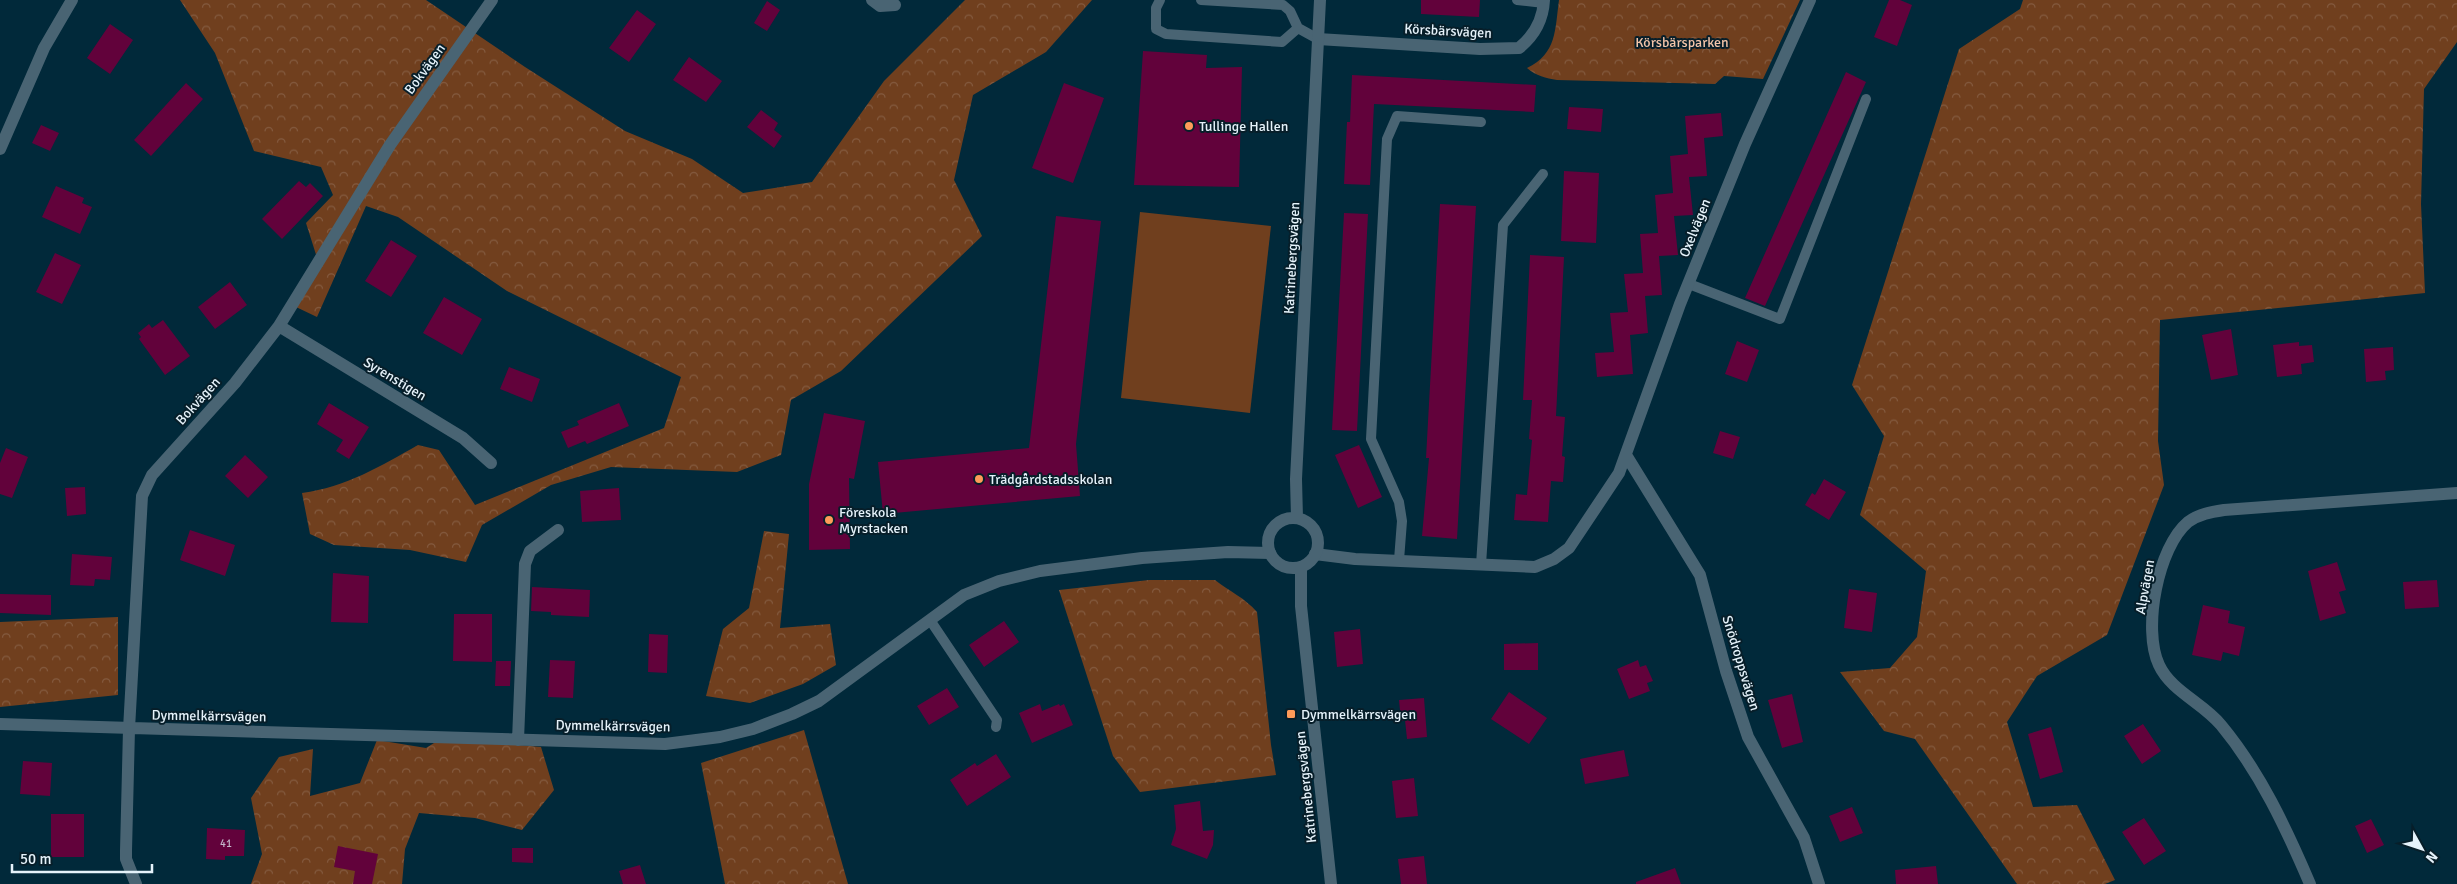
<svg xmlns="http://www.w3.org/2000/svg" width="2457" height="884" viewBox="0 0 2457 884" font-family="Signika,sans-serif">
<defs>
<pattern id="forest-crowns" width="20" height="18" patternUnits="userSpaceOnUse" patternTransform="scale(1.25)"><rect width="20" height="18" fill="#703f1e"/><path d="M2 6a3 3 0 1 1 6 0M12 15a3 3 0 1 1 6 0" fill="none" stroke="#845b40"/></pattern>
</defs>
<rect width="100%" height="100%" fill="#01293a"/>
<path fill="#703f1e" d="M1140,212l131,14 -21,187 -129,-15z"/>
<path fill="url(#forest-crowns)" d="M180,0h246l99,67 100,64 67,28 51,34 69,-11 72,-101 81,-81h127l-46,52 -73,43 -19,85 28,56 -141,135 -50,29 -10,55 -44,17 -126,-5 -60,18 -69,40 -16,37 -56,-12 -76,-5 -24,-11 -8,-41c44,-6 79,-27 116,-48l21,5 36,55 189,-77 17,-51 -174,-86 -109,-74 -32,-11 -49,111 -21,-10 23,-43 -13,-41 27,-28 -12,-28 -67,-16 -39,-98z
M1559,0h241l-37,79 -39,-3 -9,8 -158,-4c-11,-2 -21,-4 -30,-12 30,-14 28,-39 32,-68z
M2023,0h434v42l-33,47 -3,115 4,89 -265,27 -2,121 6,44 -57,150 -70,41 -30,46 26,85 44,-2 38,75 -10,4h-88l-102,-145 -31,-8 -44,-59 50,-4 27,-31 9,-66 -66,-56 24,-79 -32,-51 107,-336 61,-40z
M764,531l25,3 -9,94 50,-4 6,41 -33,19 -53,19 -44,-7 17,-67 26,-21z
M1149,580h66c14,11 30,18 42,32l14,133 5,30 -136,17 -27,-36 -54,-166z
M118,617v78l-118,12v-85z
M804,730l44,154h-123l-24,-121z
M442,738l99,9 13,43 -32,40 -47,-12 -56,-5 -14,36 -3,35h-151l11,-30 -11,-56 28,-41 34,-8 -3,47 50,-13 17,-43 49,8z"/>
<path fill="#62023b" d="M1421,0h59l-1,17 -58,-3z
M1889,0h11l12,5 -15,41 -23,-9z
M767,1l13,9 -13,21 -13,-8z
M637,10l19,14 -27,38 -20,-14z
M110,24l23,16 -23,34 -23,-16z
M1143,51l64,4 -1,13 36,-1 -3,120 -105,-2z
M689,57l33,24 -16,21 -33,-22z
M1846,72l20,10 -101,224 -20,-8z
M1352,75l184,10 -2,27 -160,-8 -4,81 -26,-1 3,-62h3z
M186,83l17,16 -52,57 -17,-16z
M1064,83l40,15 -31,85 -41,-15z
M1569,107l34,2 -2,23 -34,-3z
M761,110l17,13 -4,7 8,6 -8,12 -27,-21z
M1721,113l2,23 -19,2 3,38 -18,1 4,38 -19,1 4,39 -19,1 3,39 -17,1 3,37 -18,2 3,39 -36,3 -2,-24 19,-1 -4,-39 18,-1 -4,-38 19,-1 -3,-39 18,-1 -3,-38 18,-2 -3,-37 18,-2 -3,-38z
M41,125l18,8 -9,18 -18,-8z
M1564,171l35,2 -3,70 -35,-2z
M299,181l7,6 4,-4 13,13 -41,43 -20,-20z
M56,186l28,12 -2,5 10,4 -12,27 -38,-17z
M1440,204l36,2 -19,333 -35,-3 7,-78h-3z
M1344,213l24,1 -11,217 -25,-1z
M1056,216l45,5 -25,223 4,52 -197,18 -5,-52 151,-14z
M391,240l26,16 -26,41 -26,-16z
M55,253l26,12 -19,39 -26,-12z
M1530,255l34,2 -8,159 9,1 -3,39 3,1 -2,25 -12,-1 -3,41 -34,-2 2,-26 11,1 5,-55 -3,-1 3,-39h-9z
M230,282l17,23 -32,24 -17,-22z
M444,297l38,22 -20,36 -39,-22z
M163,320l27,36 -25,19 -26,-36 2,-2 -3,-4 11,-9 3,4z
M2231,329l7,46 -27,5 -9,-45z
M1737,341l22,9 -12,32 -22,-8z
M2299,342v4l13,-1 2,17 -13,2 1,10 -25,3 -4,-32z
M2393,347l1,23 -9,1 1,9 -20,2 -2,-33z
M509,367l31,12 -8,23 -32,-13z
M329,403l40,24 -20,32 -13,-8 7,-11 -26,-16z
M619,403l10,23 -42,18 -2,-3 -17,7 -7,-16 18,-7 -2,-4z
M824,413l41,8 -11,58 -5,-1 1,71 -41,1v-66z
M1720,431l20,6 -7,22 -20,-6z
M1359,445l23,52 -24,11 -23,-53z
M6,448l22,9 -16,41 -12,-4v-31z
M245,455l23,22 -20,21 -23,-22z
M1824,479l22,13 -17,28 -24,-15 7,-12 3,2z
M85,487l1,27 -19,2 -2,-28z
M619,488l2,32 -39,2 -2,-31z
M190,530l45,15 -10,31 -45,-16z
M72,554l40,3 -2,23 -15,-1 -1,7 -24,-1z
M2337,562l9,28 -7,2 7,21 -26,8 -12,-50z
M333,573l36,3 -1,47 -37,-1z
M2437,580l2,27 -34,2 -2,-27z
M532,587l58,3 -1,27 -38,-2v-3l-20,-1z
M1849,589l28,4 -5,39 -28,-4z
M0,594l51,1v20l-51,-2z
M2203,605l27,6 -2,12 17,4 -6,29 -16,-4 -2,9 -29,-6z
M454,614h38v48l-39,-1z
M1004,621l15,21 -35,25 -15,-22z
M1360,629l3,35 -26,3 -3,-35z
M649,634l19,1 -1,38 -19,-1z
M1538,643v27h-34v-26z
M550,660l25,1 -2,37 -25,-1z
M1638,660l2,7 6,-2 7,16 -6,2 3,8 -21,8 -12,-30z
M496,661h15l-1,25h-15z
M947,688l12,19 -30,18 -12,-19z
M1509,692l38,26 -18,26 -38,-25z
M1792,694l11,48 -21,6 -14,-48z
M1424,698l3,39 -20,2 -2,-19 -4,1 -2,-21z
M1040,704l2,7 17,-7 1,2 4,-2 9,21 -41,18 -13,-30z
M2143,724l18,27 -19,13 -18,-28z
M2051,727l12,45 -23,7 -12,-45z
M1624,750l5,26 -44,8 -5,-25z
M996,754l15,23 -44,29 -17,-26 25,-17 2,3z
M23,761l29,2 -2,33 -30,-2z
M1414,778l4,38 -22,2 -4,-37z
M1200,801l3,30 11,-1 -1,15 -6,14 -36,-14 5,-16 -2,-24z
M1852,807l11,26 -23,9 -11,-26z
M51,814h33v43h-33z
M2144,818l22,33 -22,14 -22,-33z
M2371,819l13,26 -17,8 -12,-27z
M207,828l38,2 -1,26h-19v4l-19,-1z
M338,846l40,8 -6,30h-19l2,-13 -21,-4z
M512,848h21v15l-21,-1z
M1424,856l3,28h-26l-3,-25z
M640,865l6,19h-23l-4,-13z
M1936,866l2,18h-42l-1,-14z
M1675,868l6,16h-45v-2z"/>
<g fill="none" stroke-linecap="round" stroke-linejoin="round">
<path stroke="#496473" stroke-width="10" d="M1160,0l-4,8v21l10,5 116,8 16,-14
M1201,0l82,5 7,6 8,17 20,11
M1517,0l27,3
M1689,284l91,35 86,-220
M1399,560l3,-39 -3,-19 -28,-63 16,-300 10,-23 84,6
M1481,565l22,-340 40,-51
M930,620l67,100 -1,7"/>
<path stroke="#496473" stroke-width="12" d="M872,0l8,6 15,-1
M1318,39l162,10 39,-1c15,-12 24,-28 25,-48
M0,149l44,-101 28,-48
M279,326l184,112 28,25
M1626,455l74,120 26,96 22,66 56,101 15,46
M1315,554l40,5 180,8 19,-8 15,-11 50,-75 61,-169 65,-160 65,-144
M0,724l665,20 55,-7 33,-8 39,-15 27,-13 145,-106 35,-14 41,-10 102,-13 86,-6 42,1
M518,740l7,-176 5,-13 28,-21
M136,884l-10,-25v-8l3,-122 13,-233 10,-21 83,-92 44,-57 111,-181 102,-145
M2310,884c-24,-56 -50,-112 -89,-159 -18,-22 -50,-34 -62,-60 -17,-36 -1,-118 29,-143 11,-8 23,-10 36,-12l233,-17"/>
<path stroke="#496473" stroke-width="12" d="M1268 543a25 25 0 1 1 50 0a25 25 0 1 1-50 0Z
M1297,518l-1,-39 24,-479
M1301,567v39l30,278"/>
</g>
<g fill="#fe9b59" stroke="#071e29" stroke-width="2">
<circle cx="1189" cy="126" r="5"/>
<circle cx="979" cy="479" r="5"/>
<circle cx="829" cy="520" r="5"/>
<rect x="1286" y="709" width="10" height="10" rx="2.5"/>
</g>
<g text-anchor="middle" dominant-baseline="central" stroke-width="4" stroke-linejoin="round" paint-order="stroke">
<g font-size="11" fill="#c4b6ca">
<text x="226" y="843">41</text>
</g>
<g font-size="14" fill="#e5f2fa" stroke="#071e29">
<text transform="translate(1448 31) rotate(3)">Körsbärsvägen</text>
<text transform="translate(425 69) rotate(-54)">Bokvägen</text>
<text transform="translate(1695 228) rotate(-68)">Oxelvägen</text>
<text transform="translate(1292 258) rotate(-87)">Katrinebergsvägen</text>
<text transform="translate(395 379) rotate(31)">Syrenstigen</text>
<text transform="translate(198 401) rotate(-48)">Bokvägen</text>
<text transform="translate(2145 587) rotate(-80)">Alpvägen</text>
<text transform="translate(1741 663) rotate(73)">Snödroppsvägen</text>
<text transform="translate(209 716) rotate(1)">Dymmelkärrsvägen</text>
<text transform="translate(613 726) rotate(1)">Dymmelkärrsvägen</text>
<text transform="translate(1306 787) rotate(-96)">Katrinebergsvägen</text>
</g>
<g font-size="14" fill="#f4c5a9" stroke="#071e29">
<text x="1682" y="42">Körsbärsparken</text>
</g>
<g font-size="14" fill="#e5f2fa" stroke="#071e29" text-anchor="start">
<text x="1199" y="126">Tullinge Hallen</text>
<text x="989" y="479">Trädgårdstadsskolan</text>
<text x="839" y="512">Föreskola<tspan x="839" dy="16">Myrstacken</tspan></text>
<text x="1301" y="714">Dymmelkärrsvägen</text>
</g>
</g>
<g transform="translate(2422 849) rotate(130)" stroke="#071e29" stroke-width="4" paint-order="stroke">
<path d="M0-4L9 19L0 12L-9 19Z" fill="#e5f2fa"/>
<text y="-8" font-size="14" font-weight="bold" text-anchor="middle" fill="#e5f2fa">N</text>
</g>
<path d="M12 864v8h140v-8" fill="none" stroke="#e5f2fa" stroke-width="2.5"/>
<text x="20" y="864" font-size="15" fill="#e5f2fa" stroke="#071e29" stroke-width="4" paint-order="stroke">50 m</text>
</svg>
